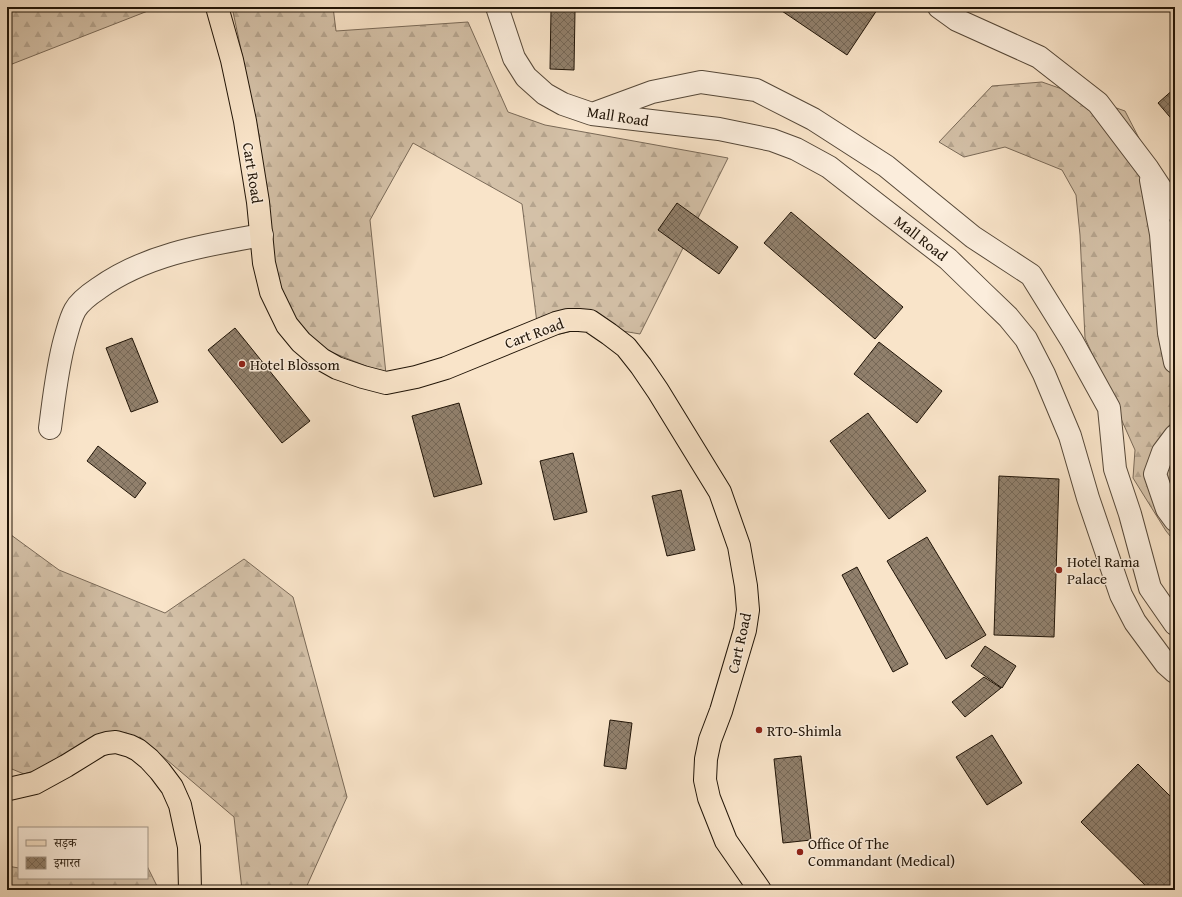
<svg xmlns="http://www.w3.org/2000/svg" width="1182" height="897" viewBox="0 0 1182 897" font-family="'Gentium Book Plus','Noto Serif Devanagari',serif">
<defs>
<pattern id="forest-firs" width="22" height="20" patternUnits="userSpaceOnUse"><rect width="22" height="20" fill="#d4c1a8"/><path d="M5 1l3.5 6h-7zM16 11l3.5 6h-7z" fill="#b6a58f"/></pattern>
<pattern id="building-cross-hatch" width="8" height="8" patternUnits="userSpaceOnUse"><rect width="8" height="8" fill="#91806c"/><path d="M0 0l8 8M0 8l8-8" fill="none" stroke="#766857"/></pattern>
</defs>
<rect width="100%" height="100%" fill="#f9e4c9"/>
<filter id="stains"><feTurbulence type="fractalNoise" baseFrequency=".005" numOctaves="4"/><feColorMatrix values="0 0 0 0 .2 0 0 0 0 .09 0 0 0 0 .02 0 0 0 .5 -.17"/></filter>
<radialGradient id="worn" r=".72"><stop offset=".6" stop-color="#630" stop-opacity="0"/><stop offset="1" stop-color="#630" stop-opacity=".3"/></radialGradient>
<path fill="url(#forest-firs)" stroke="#7a6a58" d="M7,7h151l-151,59z
M232,7h101l3,24 132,-9 40,90 37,13 183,33 -88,176 -47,-8 -54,13 -17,-135 -109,-61 -43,77 16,154 -85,-34 -26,-54 -16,-151z
M1042,82l83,29 50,97v334l-9,-11 -33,-53 2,-28 -50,-112 -5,-103 -4,-40 -14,-25 -57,-23 -41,10 -25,-15 53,-56z
M7,532l52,38 106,43 79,-54 49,38 54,200 -42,93h-63l-8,-73 -94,-80 -116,37 -17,-7z
M7,866l12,2v10h128v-12l12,24h-152z"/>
<path fill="url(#building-cross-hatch)" stroke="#201407" d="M776,7h103l-32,48z
M551,10l24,1 -1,59 -24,-1z
M1175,88v35l-17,-20z
M677,203l61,44 -19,27 -61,-44z
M791,212l112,95 -28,32 -111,-96z
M235,328l75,93 -28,22 -74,-93z
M132,338l26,64 -27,10 -25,-64z
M879,342l63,49 -25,32 -63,-49z
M459,403l23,81 -48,13 -22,-81z
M868,413l58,78 -37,28 -59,-78z
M98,446l48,37 -11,15 -48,-37z
M573,453l14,59 -33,8 -14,-59z
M999,476l60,3 -5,158 -60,-2z
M681,490l14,60 -28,6 -15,-60z
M927,537l59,98 -40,24 -59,-98z
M857,567l51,97 -15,8 -51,-97z
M985,646l31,20 -14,22 -31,-22z
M984,677l17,11 -36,29 -13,-15z
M610,720l22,3 -6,46 -22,-3z
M992,735l30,48 -35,22 -31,-48z
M801,756l10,84 -28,3 -9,-84z
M1138,764l37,37v89h-25l-69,-68z"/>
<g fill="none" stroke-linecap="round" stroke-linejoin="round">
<defs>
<path id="street" d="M497,7l17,51 12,19 19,17 18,10 29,10 127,15 53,11 24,9 33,18 50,39 69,53 34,33 26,25 18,22 18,35 26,62 18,62 33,97 14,27 31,42 9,8
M939,7l18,13 82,37 59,46 50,66 27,41
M595,113l57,-21 49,-10 55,8 57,29 73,47 87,71 58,38 41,66 37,67 6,61 15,45 20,74 25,36
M1151,180l10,54 8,99 6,29
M50,428c4,-30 7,-60 15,-89 3,-10 5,-20 10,-29 5,-9 15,-16 24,-22 48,-34 107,-43 163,-53
M1175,436l-12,16 -8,22 12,35 8,11"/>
<path id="primary" d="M217,7l15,53 13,61 13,81 6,61 7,29 16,33 14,17 20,17 16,9 26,9 23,6 30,-6 30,-9 110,-45 12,-3h11l11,1 19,13 17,13 15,19 17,25 62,101 19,54 7,40 2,24 -3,20 -24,81 -11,29 -4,19 -1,21 4,18 17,43 34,49"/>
<path id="highway" d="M7,788l2,1 26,-6 31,-17 34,-21 7,-2 9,-1 14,4 8,4 11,9 11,12 12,16 8,18 9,42 1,43"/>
</defs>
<use href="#street" stroke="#564838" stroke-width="24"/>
<use href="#primary" stroke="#201407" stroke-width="24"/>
<use href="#highway" stroke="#201407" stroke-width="24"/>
<use href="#street" stroke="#fbeddc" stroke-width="22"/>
<use href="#primary" stroke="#f9e4c9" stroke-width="22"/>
<use href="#highway" stroke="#f9e4c9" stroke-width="22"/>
</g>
<g fill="#8f2418" stroke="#fbeddc" stroke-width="1.5">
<circle cx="242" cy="364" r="4"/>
<circle cx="1059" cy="570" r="4"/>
<circle cx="759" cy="730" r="4"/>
<circle cx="800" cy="852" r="4"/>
</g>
<g text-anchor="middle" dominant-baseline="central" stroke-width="3" stroke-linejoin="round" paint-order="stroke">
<g font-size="15" fill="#201407" stroke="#fbeddc">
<text transform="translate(618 116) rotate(9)">Mall Road</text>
<text transform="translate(253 173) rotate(81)">Cart Road</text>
<text transform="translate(921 238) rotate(38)">Mall Road</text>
<text transform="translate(534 333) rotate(-20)">Cart Road</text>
<text transform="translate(739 643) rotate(-77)">Cart Road</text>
</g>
<g font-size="15" fill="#201407" stroke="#fbeddc" text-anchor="start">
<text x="250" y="364">Hotel Blossom</text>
<text x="1067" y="561">Hotel Rama<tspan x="1067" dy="17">Palace</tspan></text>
<text x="767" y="730">RTO-Shimla</text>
<text x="808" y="843">Office Of The<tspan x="808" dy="17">Commandant (Medical)</tspan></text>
</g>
</g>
<rect width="1182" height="897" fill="none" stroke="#f9e4c9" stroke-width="24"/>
<rect x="8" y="8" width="1166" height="881" fill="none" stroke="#201407" stroke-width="2"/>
<rect x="12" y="12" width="1158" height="873" fill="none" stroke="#201407"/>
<rect x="18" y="827" width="130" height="52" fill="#fbeddc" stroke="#a39687"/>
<rect x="26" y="840" width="20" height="6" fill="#f9e4c9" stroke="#a39687"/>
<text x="54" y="847" font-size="12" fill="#201407">सड़क</text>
<rect x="26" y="857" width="20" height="12" fill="url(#building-cross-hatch)" stroke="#a39687"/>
<text x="54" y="867" font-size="12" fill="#201407">इमारत</text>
<rect width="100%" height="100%" filter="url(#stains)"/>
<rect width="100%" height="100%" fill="url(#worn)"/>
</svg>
